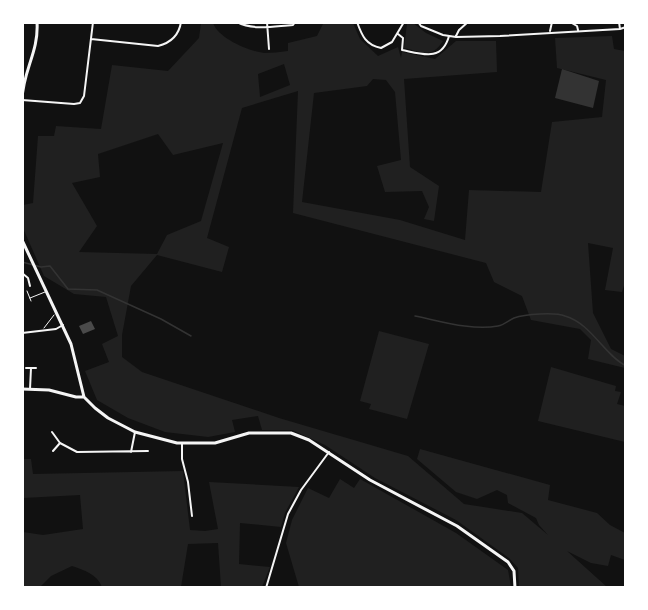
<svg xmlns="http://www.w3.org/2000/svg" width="648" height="610" viewBox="0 0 648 610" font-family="'Nunito Sans',sans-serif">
<rect width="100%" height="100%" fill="#111"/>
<path fill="#202020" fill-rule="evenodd" d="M201,23h12c5,15 35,28 51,30 8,0 16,-1 24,-2v-8l29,-7 7,-14 29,1 7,16 18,17 20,-9 3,11 1,-6 33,7 21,-18h40l1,31 -93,7 6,88 29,19 -5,35 -10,-2 5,-12 -7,-16 -37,1 -8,-26 24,-6 -6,-68 -9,-12 -13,-1 -6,7 -53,7 -12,109 98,18 65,20 4,-50 72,2 11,-70 50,-5 4,-37 -49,-12 -2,-30 57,-2 2,13 11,2 1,228 -4,13 -17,-2 8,-42 -25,-5 5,70 18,36 14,7v12l-37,-9 3,-19 -11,-11 -49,-9 -9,-24 -28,-14 -8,-19 -193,-50 5,-122 -56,17 -35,130 22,9 -7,25 -65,-17 -26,31 -9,49v22l20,15 137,46 129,38 56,48 58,9 26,22 -9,-10 -3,-7 -28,-15 -1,-8 -10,-5 -20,9 -21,-7 -39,-33 3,-10 130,36 -2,15 49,13 13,12 15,8v27l-14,-5 -3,11 -17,-3 -24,-12 40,36h-88l-1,-19 -9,-10 -53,-38 -81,-42 -50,-33 -33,-15h-30l-4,-14 -26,4 3,12 -27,5 -43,-5 -37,-14 -31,-18 -12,-29 24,-9 -7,-18 16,-8 -12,-39 -32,-3 -30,-18 -21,-48v-23l10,-2 5,-67h16l2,-10 45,3 11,-64 56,6 31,-33zM284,64l6,21 -30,12 -2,-23zM158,134l15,21 50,-12 -22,78 -34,14 -10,19 -78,-2 18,-26 -25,-43 28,-6 -2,-23z
M413,23l13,10 17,8c-12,18 -20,11 -39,7l3,-24z
M379,331l50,13 -22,75 -38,-10 2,-5 -11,-3z
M551,367l65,19 -1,5 6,1 -4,12 8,2v36l-87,-21z
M23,459h8l2,15 150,-3 7,59 15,1 13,-2 -9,-47 90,5 -14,26 -4,14 -41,-4 -1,41 31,3 -8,20h-41l-3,-44 -30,1 -7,43h-79c-5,-13 -18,-17 -30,-21l-21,10 -11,11h-17v-55l20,3 40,-6 -3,-34 -57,3z
M340,479l14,9 6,-9 96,54 52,37 3,17h-212l-13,-44 6,-23 16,-32 21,10z"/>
<path fill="#333" d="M562,69l37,12 -6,27 -38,-10z"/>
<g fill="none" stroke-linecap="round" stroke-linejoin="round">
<path stroke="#333" stroke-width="1.5" d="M22,262l19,5 9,-1 18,23 29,1 64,29 30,17
M415,316c25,5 57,15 83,10 6,-1 11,-6 16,-8 11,-4 41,-6 51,-2 27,8 38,38 61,50"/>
</g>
<path fill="#4a4a4a" d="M91,321l4,8 -12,5 -4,-8z"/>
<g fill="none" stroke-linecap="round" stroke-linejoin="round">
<path stroke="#f5f5f5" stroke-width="1" d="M27,291l4,10
M30,298l15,-6
M44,328l10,-13"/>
<path stroke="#f5f5f5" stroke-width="2" d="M237,22c17,9 38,4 56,3l2,-3
M267,22l2,27
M357,22c5,14 9,23 24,26l11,-6 12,-20
M418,22l3,4 22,9 13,2 44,-1 120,-7 6,-2
M570,22l7,4 1,4
M619,22l1,7
M550,31l2,-9
M398,34l5,4 -1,12c20,4 40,12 47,-14
M456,36l3,-6 9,-8
M91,39l67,7c12,-3 21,-11 23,-24
M22,100l52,4 6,-1 4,-7 9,-74
M22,273l6,5 2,8
M22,333l34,-4 7,-4
M26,368h10
M30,389l1,-21
M52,432l8,11 17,9 71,-1
M182,443v16l6,23 4,34
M53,451l7,-8
M131,452l4,-20
M266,588l22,-74 13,-24 28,-38"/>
<path stroke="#f5f5f5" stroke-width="3" d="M22,100c1,-30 17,-48 15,-78
M22,240l49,104 13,53 11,11 13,10 27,14 42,11h38l34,-10h42l18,7 61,40 87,46 51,36 6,9 1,17
M22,389l27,1 27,7h8"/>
</g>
<rect width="648" height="610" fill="none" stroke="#ffffff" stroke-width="48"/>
</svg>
